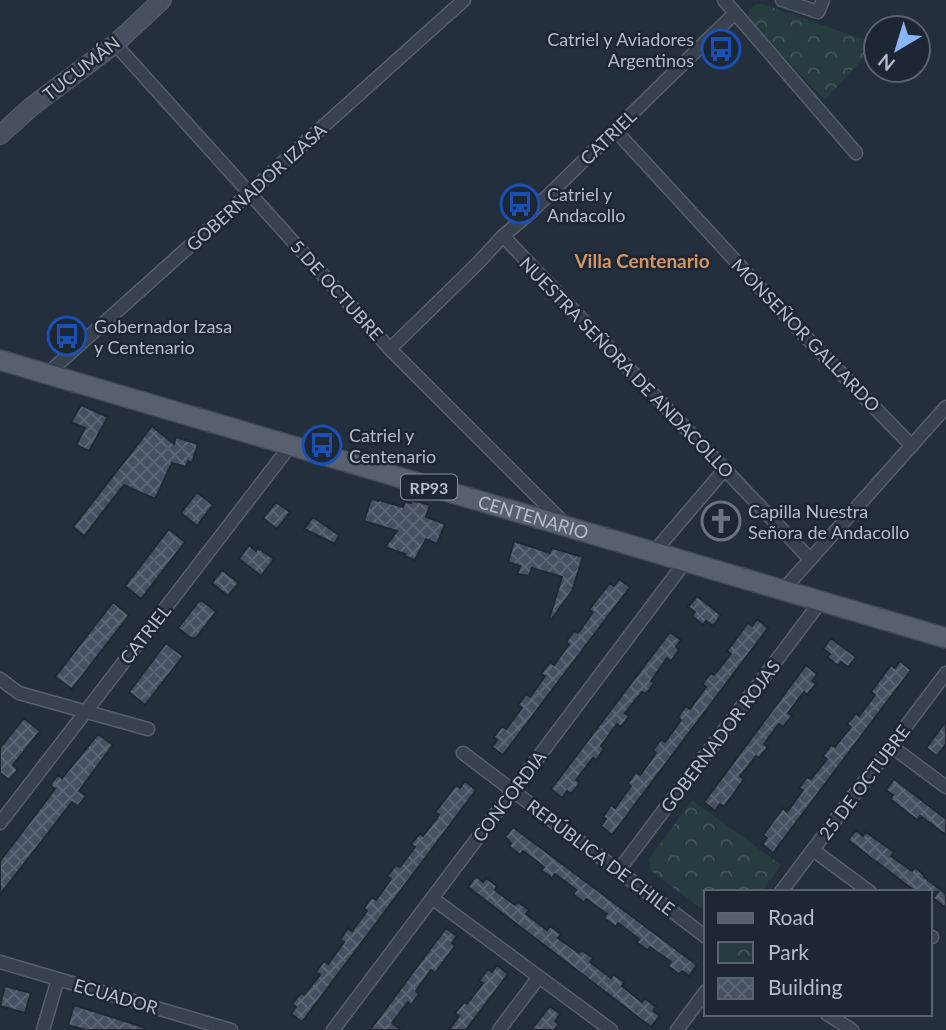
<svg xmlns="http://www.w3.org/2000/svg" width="946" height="1030" viewBox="0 0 946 1030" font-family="Lato,sans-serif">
<defs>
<pattern id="park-crowns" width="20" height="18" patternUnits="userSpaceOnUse" patternTransform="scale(1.75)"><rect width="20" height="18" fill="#263c3f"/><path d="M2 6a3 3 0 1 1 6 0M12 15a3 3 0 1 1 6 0" fill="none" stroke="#435659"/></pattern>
<pattern id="building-cross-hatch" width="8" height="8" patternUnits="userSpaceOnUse" patternTransform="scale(1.75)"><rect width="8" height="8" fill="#455162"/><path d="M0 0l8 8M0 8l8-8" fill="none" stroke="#5d6877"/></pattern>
</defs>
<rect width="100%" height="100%" fill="#242f3e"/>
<path fill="url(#park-crowns)" d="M756,4h7l113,40 -51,56 -74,-76c-5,-9 -3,-15 5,-20z
M692,800l89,65 -20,27h-55v20l-55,-41 -2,-12z"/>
<path fill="url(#building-cross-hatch)" stroke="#1f2835" stroke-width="2" d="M81,405l27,12 -19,34 -13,-6 9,-17 -14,-6z
M152,426l22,18 2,-7 22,7 -6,19 -4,-2 -2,6 -14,-4 -17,36 -31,-14 -40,51 -11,-9z
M197,492l16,13 -16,21 -16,-13z
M371,499l7,2 1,-1 24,7 2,-5 6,1v-3l19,5 -4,12 19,7 -8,20 -11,-5 -11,21 -11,-4 1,-2 -20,-7 12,-16 -33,-10z
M276,502l14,10 -13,17 -14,-11z
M313,517l26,18 -4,9 -31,-15z
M169,529l16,13 -44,57 -16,-13z
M514,541l36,12 2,-5 31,9 -11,34 -21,29 -2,-1 13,-42 -30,-9 -3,8 -12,-2 3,-8 -12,-4z
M249,545l7,6 2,-3 16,11 -13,17 -22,-17z
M222,570l17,13 -11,13 -16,-13z
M619,579l11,8 -127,168 -11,-8 5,-7 -3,-3 8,-11 4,3 16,-21 -4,-3 8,-11 4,3 15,-21 -4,-2 9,-12 4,3 15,-21 -3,-2 8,-11 4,2 15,-21 -4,-2 9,-12 12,-15 4,3z
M697,596l24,19 -8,11 -7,-5 -3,4 -11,-9 3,-4 -7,-5z
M199,601h4l13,11 -20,26h-5l-13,-10z
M113,602l16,13 -57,74 -17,-12z
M757,619l11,9 -156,207 -11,-9 5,-7 -3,-2 8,-12 4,3 16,-22 -3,-3 8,-11 4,3 16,-22 -3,-3 4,-5 4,-6 4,3 16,-22 -3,-3 8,-11 4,3 16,-22 -4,-3 9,-11 3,2 17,-21 -4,-3 21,-28 4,3z
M670,632l11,8 -5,7 3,3 -8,11 -4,-3 -16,23 3,2 -8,11 -4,-2 -17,21 4,3 -8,11 -4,-3 -16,22 3,3 -8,11 -3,-2 -17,22 4,3 -9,11 -4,-3 -5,7 -11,-9z
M831,638l25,19 -8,10 -7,-5 -3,4 -11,-9 3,-3 -7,-5z
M166,643l17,13 -38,49 -16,-13z
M900,661l11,9 -138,183 -11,-9 5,-6 -4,-3 20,-27 4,4 16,-22 -4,-2 8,-11 4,2 16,-20 -4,-3 8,-11 4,2 16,-20 -4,-3 9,-11 3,3 16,-21 -4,-3 20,-27 4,3z
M806,665l11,9 -5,7 4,3 -9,11 -3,-3 -16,21 4,3 -9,11 -4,-3 -15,20 4,3 -9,11 -3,-2 -16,20 4,3 -20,28 -4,-3 -5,7 -11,-9z
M24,718l16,13 -27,34 5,5 -9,10 -9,-7v-25z
M946,721v23l-9,12 -11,-8z
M98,734l15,11 -34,46 7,5 -8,10 -6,-4 -72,93v-34l55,-72 -5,-4 8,-10 4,3z
M894,779l52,40v16l-26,-19 -3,4 -27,-21 3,-4 -7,-5z
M465,781l11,9 -174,232 -11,-8 5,-7 -4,-3 9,-11 3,2 16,-20 -4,-3 8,-11 4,3 16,-22 -4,-2 8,-12 4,3 15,-20 -3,-3 8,-11 4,3 15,-21 -4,-3 9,-11 4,2 15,-20 -4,-3 9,-11 3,3 16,-21 -4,-3 9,-11 12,-16 4,3z
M513,827l184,138 -8,11 -7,-5 -3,3 -11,-8 3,-4 -21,-15 -3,3 -5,-4 -6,-4 3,-3 -21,-16 -2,4 -12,-9 3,-4 -21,-15 -2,3 -6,-4 -5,-4 3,-4 -21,-16 -3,4 -11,-8 3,-3 -21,-16 -3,4 -11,-9 2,-3 -6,-6z
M856,830l7,6 3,-4 28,20 -3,4 21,15 3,-4 10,9 -1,1 22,17v14l-13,-10 5,-6h-22l-68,-52z
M476,876l7,6 3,-4 11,8 -2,4 20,15 3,-3 11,8 -3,4 21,16 3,-4 11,8 -3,4 21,15 2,-3 12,8 -3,4 21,16 2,-4 11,8 -2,4 20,16 3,-4 11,9 -3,4 7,5 -9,11 -183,-140z
M446,928l11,8 -5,7 3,3 -20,27 -4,-3 -15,21 3,3 -8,11 -3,-3 -16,21 9,7h-31z
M497,965l11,9 -42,56h-17l10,-14 -4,-3 9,-11 3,2 16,-21 -4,-2 9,-12 4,3z
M5,986l26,7 -6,20 -25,-7z
M74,1005l72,23 -1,2h-60l-17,-5z
M550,1006l10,8 -5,7 4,3 -5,6h-23z"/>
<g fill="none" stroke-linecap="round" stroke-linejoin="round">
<defs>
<path id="street" d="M724,0l132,153
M782,0l36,12 5,-12
M115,44l275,305 176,176
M615,130l185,201 112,115
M503,236l307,323
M390,349l88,-86 25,-27 27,-23 205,-200
M47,374l417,-374
M654,552l71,-83
M783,590l163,-183
M0,679l19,14 129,36
M891,746l55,41
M463,753l243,184
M0,823l290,-377
M813,850l57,42
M619,870l202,-269
M781,892l165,-219
M432,898l179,132
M930,936l2,1
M0,962l231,68
M827,1014l25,16
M43,1030l15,-51
M333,1030l352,-468
M499,1030l40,-53
M677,1030l29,-39"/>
<path id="secondary" d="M0,135l31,-28 84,-63 47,-44"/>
<g id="primary">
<path id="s1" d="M0,360l946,278"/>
</g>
</defs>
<use href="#street" stroke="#565f6c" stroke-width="15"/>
<use href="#secondary" stroke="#565f6c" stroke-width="20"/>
<use href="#primary" stroke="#414a57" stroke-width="22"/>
<use href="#street" stroke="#38414e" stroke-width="12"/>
<use href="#secondary" stroke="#465061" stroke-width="18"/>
<use href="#primary" stroke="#56606e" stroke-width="19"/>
</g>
<defs>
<symbol id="bus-ring" viewBox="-11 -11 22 22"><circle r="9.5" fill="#1d2633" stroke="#1a4fb4" stroke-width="1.5"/><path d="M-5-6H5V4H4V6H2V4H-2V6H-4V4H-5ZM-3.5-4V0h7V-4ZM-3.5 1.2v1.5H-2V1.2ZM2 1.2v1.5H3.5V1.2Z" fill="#1a4fb4"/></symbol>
<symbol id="church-ring" viewBox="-11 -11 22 22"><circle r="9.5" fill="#1d2633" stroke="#6b7280" stroke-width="1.5"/><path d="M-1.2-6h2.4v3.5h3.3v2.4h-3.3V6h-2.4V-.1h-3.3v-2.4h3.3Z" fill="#6b7280"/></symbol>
</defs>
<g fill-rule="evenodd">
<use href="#bus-ring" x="699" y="27" width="44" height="44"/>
<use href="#bus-ring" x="498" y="182" width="44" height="44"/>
<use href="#bus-ring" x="45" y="314" width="44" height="44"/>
<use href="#bus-ring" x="300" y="423" width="44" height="44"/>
<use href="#church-ring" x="699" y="499" width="44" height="44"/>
</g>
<g text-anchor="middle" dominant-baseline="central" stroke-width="5" stroke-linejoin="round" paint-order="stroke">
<rect fill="#1d2633" stroke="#878f9c" stroke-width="2" x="401" y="474.5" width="56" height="25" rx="5"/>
<g font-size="16" font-weight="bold" fill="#b4bcc9">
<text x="429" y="487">RP93</text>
</g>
<g font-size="18" fill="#b4bcc9" stroke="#1d2633" text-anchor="start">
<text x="694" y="39" text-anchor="end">Catriel y Aviadores<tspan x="694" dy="21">Argentinos</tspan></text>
<text x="547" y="194">Catriel y<tspan x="547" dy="21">Andacollo</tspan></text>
<text x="94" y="326">Gobernador Izasa<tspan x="94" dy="21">y Centenario</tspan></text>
<text x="349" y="435">Catriel y<tspan x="349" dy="21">Centenario</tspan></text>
<text x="748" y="511">Capilla Nuestra<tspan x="748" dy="21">Señora de Andacollo</tspan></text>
</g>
<g font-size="18" fill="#b4bcc9" stroke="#1d2633">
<text transform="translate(81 68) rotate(-38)">TUCUMÁN</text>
<text transform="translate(608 137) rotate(-44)">CATRIEL</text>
<text transform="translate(256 187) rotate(-42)">GOBERNADOR IZASA</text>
<text transform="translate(337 290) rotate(48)">5 DE OCTUBRE</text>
<text transform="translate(806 335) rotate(46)">MONSEÑOR GALLARDO</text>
<text transform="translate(627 367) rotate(46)">NUESTRA SEÑORA DE ANDACOLLO</text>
<text stroke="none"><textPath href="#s1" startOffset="556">CENTENARIO</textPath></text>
<text transform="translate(145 634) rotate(-52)">CATRIEL</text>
<text transform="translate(720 736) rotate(-53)">GOBERNADOR ROJAS</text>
<text transform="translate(864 782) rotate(-53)">25 DE OCTUBRE</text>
<text transform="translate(509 796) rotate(-53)">CONCORDIA</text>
<text transform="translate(601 857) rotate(37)">REPÚBLICA DE CHILE</text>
<text transform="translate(116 996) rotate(16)">ECUADOR</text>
</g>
<g font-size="19" font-weight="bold" fill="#d59563" stroke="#1d2633">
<text x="642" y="260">Villa Centenario</text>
</g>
</g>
<rect x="704" y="890" width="228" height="126" fill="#1d2633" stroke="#59626f" stroke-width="2"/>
<rect x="718" y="913" width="35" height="10" fill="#56606e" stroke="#59626f" stroke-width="2"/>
<text x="768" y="925" font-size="21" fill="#b4bcc9">Road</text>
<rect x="718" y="942" width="35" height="21" fill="url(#park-crowns)" stroke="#59626f" stroke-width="2"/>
<text x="768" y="960" font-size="21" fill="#b4bcc9">Park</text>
<rect x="718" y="978" width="35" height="21" fill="url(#building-cross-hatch)" stroke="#59626f" stroke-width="2"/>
<text x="768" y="995" font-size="21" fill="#b4bcc9">Building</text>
<g transform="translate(897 49) rotate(218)"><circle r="33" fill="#1d2633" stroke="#59626f" stroke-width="2"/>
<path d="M0-5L12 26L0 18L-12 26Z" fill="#8ab4f8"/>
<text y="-10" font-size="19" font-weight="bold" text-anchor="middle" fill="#b4bcc9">N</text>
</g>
</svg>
